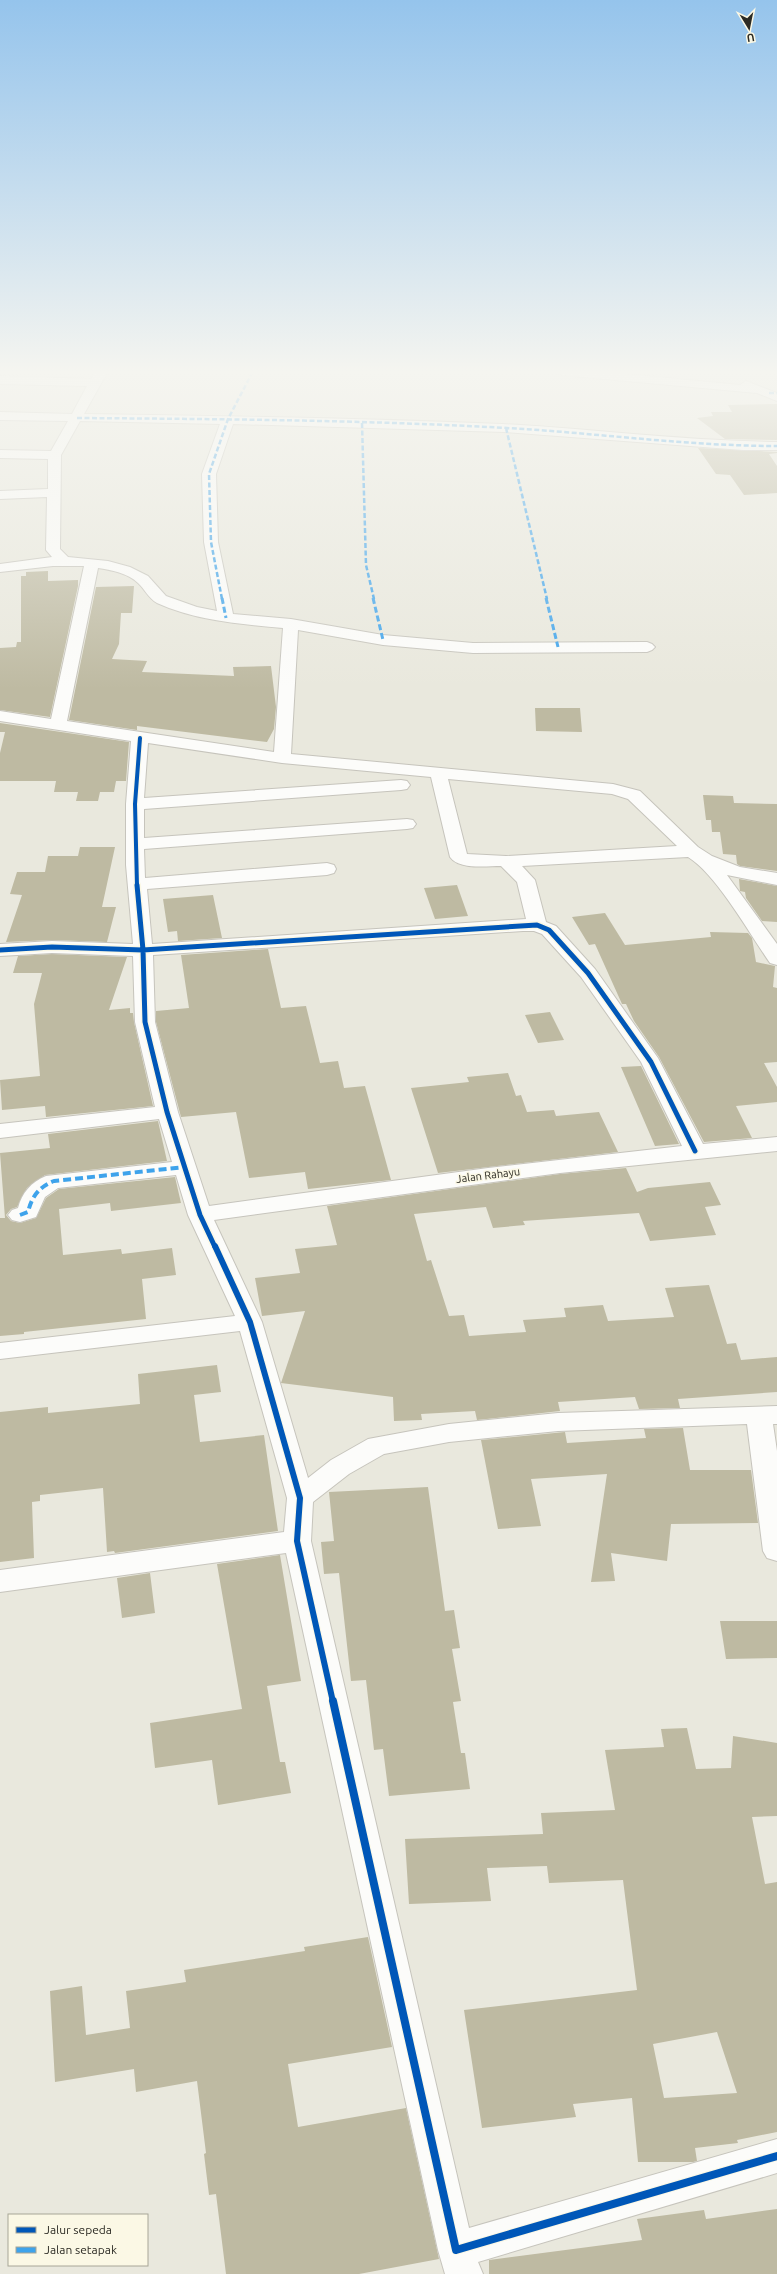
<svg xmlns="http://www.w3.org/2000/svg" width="777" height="2274" viewBox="0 0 777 2274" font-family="Ubuntu,sans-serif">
<rect width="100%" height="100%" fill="#e9e8dd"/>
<path fill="#bebaa2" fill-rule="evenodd" d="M777,404v36l-52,-1 -28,-21 16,-2 -2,-4h21l-4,-7z
M698,448l79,4v1l-8,1 8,12v27l-33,2 -14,-20 -14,-1z
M48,571v10l30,-1v6l-28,131 -50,-7v-62l16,-1 1,-5h4v-66h5v-4z
M134,586l-2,27h-11l-2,31 -7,15 35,2 -5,11 92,4 -1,-9 38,-1 5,41 -2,22 -7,13 -130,-16v4l-68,-10 27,-133z
M535,708h45l2,24 -46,-1z
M0,723l129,19 -3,39h-10l-2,11h-14l-2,9h-22l2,-9h-24l2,-11h-56v-28l5,-21h-5z
M703,795l30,1 1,7 43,1v67l-37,-5 -3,-2 -1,-9 -13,-1 -3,-22h-8l-1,-12h-5z
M80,847h35l-13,60h14l-9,35 -55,-2 -46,2 16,-47 -12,-1 7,-22h28l3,-16h30z
M739,879l38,7v36l-15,-1 -16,-23 -1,-6 -5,-1z
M457,885l11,31 -33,3 -11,-31z
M213,895l9,43 -44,3 -1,-10 -9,1 -5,-33z
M605,913l20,32 86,-8 -1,-5 38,1 4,5 4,24 19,4 -2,21 4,1v74l-13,1 13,24v15l-41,4 16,32 -48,4 -45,-85 -25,-36 -8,-17h-4l-27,-60 -6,1 -17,-28z
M268,949l13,59 25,-2 14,57 18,-2 6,27 21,-2 26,94 -83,9 -3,-17 -56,6 -13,-66 -55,5 -25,-95v-11l33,-3 -8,-53z
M52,954l75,3 -18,53 21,-2v5h3l1,9 19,84 -107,11 -1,-11 -43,4 -2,-30 40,-4 -6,-72 8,-31h-29l5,-17z
M550,1012l14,28 -26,3 -13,-28z
M641,1066l38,78 -24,2 -34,-79z
M508,1073l8,23 5,-1 6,17 27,-2 2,6 43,-4 19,40 -180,21 -27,-85 58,-6 -2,-5z
M158,1121l9,40 -122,14 -18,13 -10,19 -6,2 -5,6 5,6 9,2 16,-5 10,-20 13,-9 116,-12 6,26 -70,8 -1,-8 -51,6 4,46 58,-6 1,5 50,-6 4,27 -34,4 4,40 -122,13v2l-24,2v-118h5l-5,-65 50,-5 -2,-14z
M626,1168l11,24 11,-4 62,-6 11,23 -16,2 11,28 -66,6 -11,-28 -116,8 2,4 -32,3 -7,-21 -72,7 13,47 4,-1 18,56 15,-1 5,21 57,-4 -3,-12 43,-3 -2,-9 39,-3 5,16 66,-4 -9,-29 44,-3 18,59 9,-1 5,17 36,-3v35l-99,7 2,9 -41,1 -4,-12 -77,5 2,9 -83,9 -2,-9 -54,3 1,6 -28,1 -1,-24 -112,-14 24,-72 -43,5 -7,-38 45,-5 -5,-24 42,-4 -10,-39 233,-32z
M217,1365l4,27 -27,3 6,47 64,-7 14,96 -163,22 -1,-2 -7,1 -4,-64 -63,7v6l-8,1 2,56 -34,4v-150l48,-5v6l92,-9 -2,-30z
M683,1428l7,42h61l7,53 -87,1 -4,37 -56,-8 4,28 -24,1 16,-108 -76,5 10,47 -43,3 -17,-89 84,-8 2,11 79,-5 -2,-9z
M428,1487l17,124 9,-1 6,38 -8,1 9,52 -8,1 8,51h4l5,36 -81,7 -6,-47 -9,1 -8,-70 -15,1 -12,-108 -15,1 -3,-32 13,-1 -5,-49z
M280,1555l21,126 -34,5 13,76h5l6,31 -73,12 -6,-45 -57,8 -5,-45 92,-14 -25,-145z
M150,1573l5,40 -33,5 -5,-40z
M720,1621h57v37l-51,1z
M687,1728l9,41 35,-1 2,-32 44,7v73l-25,1 13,67 12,-2v250l-40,8 1,3 -43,5 2,13 -4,1h-55l-6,-64 -59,6 3,13 -94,11 -18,-118 173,-20 -14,-110 -74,3 -2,-17 -60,2 4,33 -82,3 -4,-65 138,-5 -2,-21 74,-3 -10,-60 59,-3 -3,-18zM717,2032l20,61 -73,5 -11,-54z
M368,1937l24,110 -104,17 10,63 108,-19 33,151 -80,15h-133l-10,-80 -7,1 -5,-41 2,-1 -9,-72 -61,11 -2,-23 -79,13 -5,-91 32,-5 4,49 44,-7 -4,-37 60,-9 -2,-12 121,-19 -1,-4z
M777,2209v65h-288v-14l153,-20 -5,-21 67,-9 2,9z"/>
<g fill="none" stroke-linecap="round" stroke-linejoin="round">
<defs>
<path id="street" d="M96,371h12l-24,43c140,2 279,4 418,10 92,5 183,17 275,18v8h-34l-239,-18 -271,-8 -17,50 2,68 15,72 58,5 92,16 90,8 174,-1 5,2 3,3 -3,3 -5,2 -174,1 -90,-8 -85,-15 -7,124 322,30 27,7 58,56 14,9 28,11 37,6v12l-50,-10 50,69v21l-7,-2c-21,-30 -53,-88 -82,-106l-166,9 13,14 11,42 10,4 39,43 63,89 45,86 74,-7v14l-217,22 -346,47 48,102 46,156 23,-18 37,-21 81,-15 109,-11 219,-7v18h-4l4,27v110l-10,-3 -4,-7 -16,-127 -189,7 -109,11 -65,12 -35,20 -36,28 -2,39 158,687 308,-89v34l-299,89 5,12h-38l-7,-24 -152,-697 -286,39v-22l284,-38 3,-34 -47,-167 -240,28v-16l235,-27 -47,-101 -12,-40 -118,13 -13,9 -9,20 -16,5 -8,-2 -4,-5 4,-5 6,-2c4,-15 13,-26 28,-32l126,-14 -13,-43 -159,19v-14l155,-17 -20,-85 -2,-66 -81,-3 -52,3v-12l52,-3 81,3 -7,-79v-61l5,-63 -131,-20v-10l51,8 33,-153h-31l-53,6v-8l52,-7 -6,-7 1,-53 -47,2v-8l48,-2v-30l-48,-1v-8l51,1 17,-30 -68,-1v-8l72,2 15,-28 -87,-2v-8l91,3zM80,421l140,3 -18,50 2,68 13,69 -20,-4 -31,-11 -18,-20 -18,-9 -22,-6 -40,-4 -8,-8 1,-94zM98,568c13,2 30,5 40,15 7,6 10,15 19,20 40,18 83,21 126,25l-9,124 -207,-31zM148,743l134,20 149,14 19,80c9,13 37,9 51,9l16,16 9,37 -374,25 -5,-55 180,-14 7,-2 2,-4 -2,-4 -7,-2 -182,15 -1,-29 263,-20 6,-1 3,-4 -3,-4 -6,-1 -263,19v-29l257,-19 6,-1 3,-4 -3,-4 -6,-1 -257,18zM448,779l164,15 16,5 49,47 -171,10 -39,-2zM523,931h11l8,3 39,43 60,85 41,84 -194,22 -279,38 -31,-94 -23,-90 -2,-67z
M555,371h40l145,14 6,-4 31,12v8l-20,-8 -196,-18z"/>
</defs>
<use href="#street" stroke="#c6c4bc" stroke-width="2"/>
<use href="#street" fill="#fcfcfa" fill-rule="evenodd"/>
<path stroke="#3ea3eb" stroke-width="2.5" stroke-dasharray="5 2.5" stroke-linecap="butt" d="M769,393h8
M77,418c143,1 287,2 430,10 90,5 180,18 270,18
M362,423l4,142 8,34
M506,428l41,171
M222,599l-11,-57 -2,-68 19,-55 23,-44"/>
<path stroke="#3ea3eb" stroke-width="3" stroke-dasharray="6 3" stroke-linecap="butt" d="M222,598l4,20
M373,598l10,42
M546,598l12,49"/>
<path stroke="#3ea3eb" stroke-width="4" stroke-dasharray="8 4" stroke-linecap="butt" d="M20,1215l8,-3c4,-16 11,-25 26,-31l131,-14"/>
<defs>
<path id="cycleway-far3" d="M137,886l-2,-82 5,-66"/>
<path id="cycleway-far2" d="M137,885l6,65 2,72 22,90 33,103 15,32
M0,950l52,-3 91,3 394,-25 12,5 39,43 63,89 44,89"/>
<path id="cycleway-far1" d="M215,1246l35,76 50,176 -3,43 36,161"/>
<path id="cycleway" d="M333,1701l123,549 321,-94"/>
</defs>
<use href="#cycleway-far3" stroke="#fbf8e5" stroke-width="6"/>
<use href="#cycleway-far2" stroke="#fbf8e5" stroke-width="8"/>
<use href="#cycleway-far1" stroke="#fbf8e5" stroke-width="8"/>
<use href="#cycleway" stroke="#fbf8e5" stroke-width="10"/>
<use href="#cycleway-far3" stroke="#0057b8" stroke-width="4"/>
<use href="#cycleway-far2" stroke="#0057b8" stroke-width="5"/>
<use href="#cycleway-far1" stroke="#0057b8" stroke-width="6"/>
<use href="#cycleway" stroke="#0057b8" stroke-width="8"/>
</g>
<linearGradient id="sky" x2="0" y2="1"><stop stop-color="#95c4ec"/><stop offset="0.54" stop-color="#f5f5f0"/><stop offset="1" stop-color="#f5f5f0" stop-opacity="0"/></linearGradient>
<rect width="777" height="689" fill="url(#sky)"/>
<g text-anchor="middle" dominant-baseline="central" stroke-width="3" stroke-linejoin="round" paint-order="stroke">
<g font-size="11" fill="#2c2b24" stroke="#fbf8e5">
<text transform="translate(488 1175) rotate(-7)">Jalan Rahayu</text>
</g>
</g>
<rect x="8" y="2214" width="140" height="52" fill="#fbf8e5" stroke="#a8a698"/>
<rect x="16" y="2227" width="20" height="6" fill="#0057b8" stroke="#a8a698"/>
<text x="44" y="2234" font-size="12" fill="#2c2b24">Jalur sepeda</text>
<rect x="16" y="2247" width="20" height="6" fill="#3ea3eb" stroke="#a8a698"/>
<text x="44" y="2254" font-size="12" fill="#2c2b24">Jalan setapak</text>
<g transform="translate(749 28) rotate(170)" stroke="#fbf8e5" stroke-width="3" paint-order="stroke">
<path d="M0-3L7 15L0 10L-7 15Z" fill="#2c2b24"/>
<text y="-6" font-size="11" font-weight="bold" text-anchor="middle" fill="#2c2b24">U</text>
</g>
</svg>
